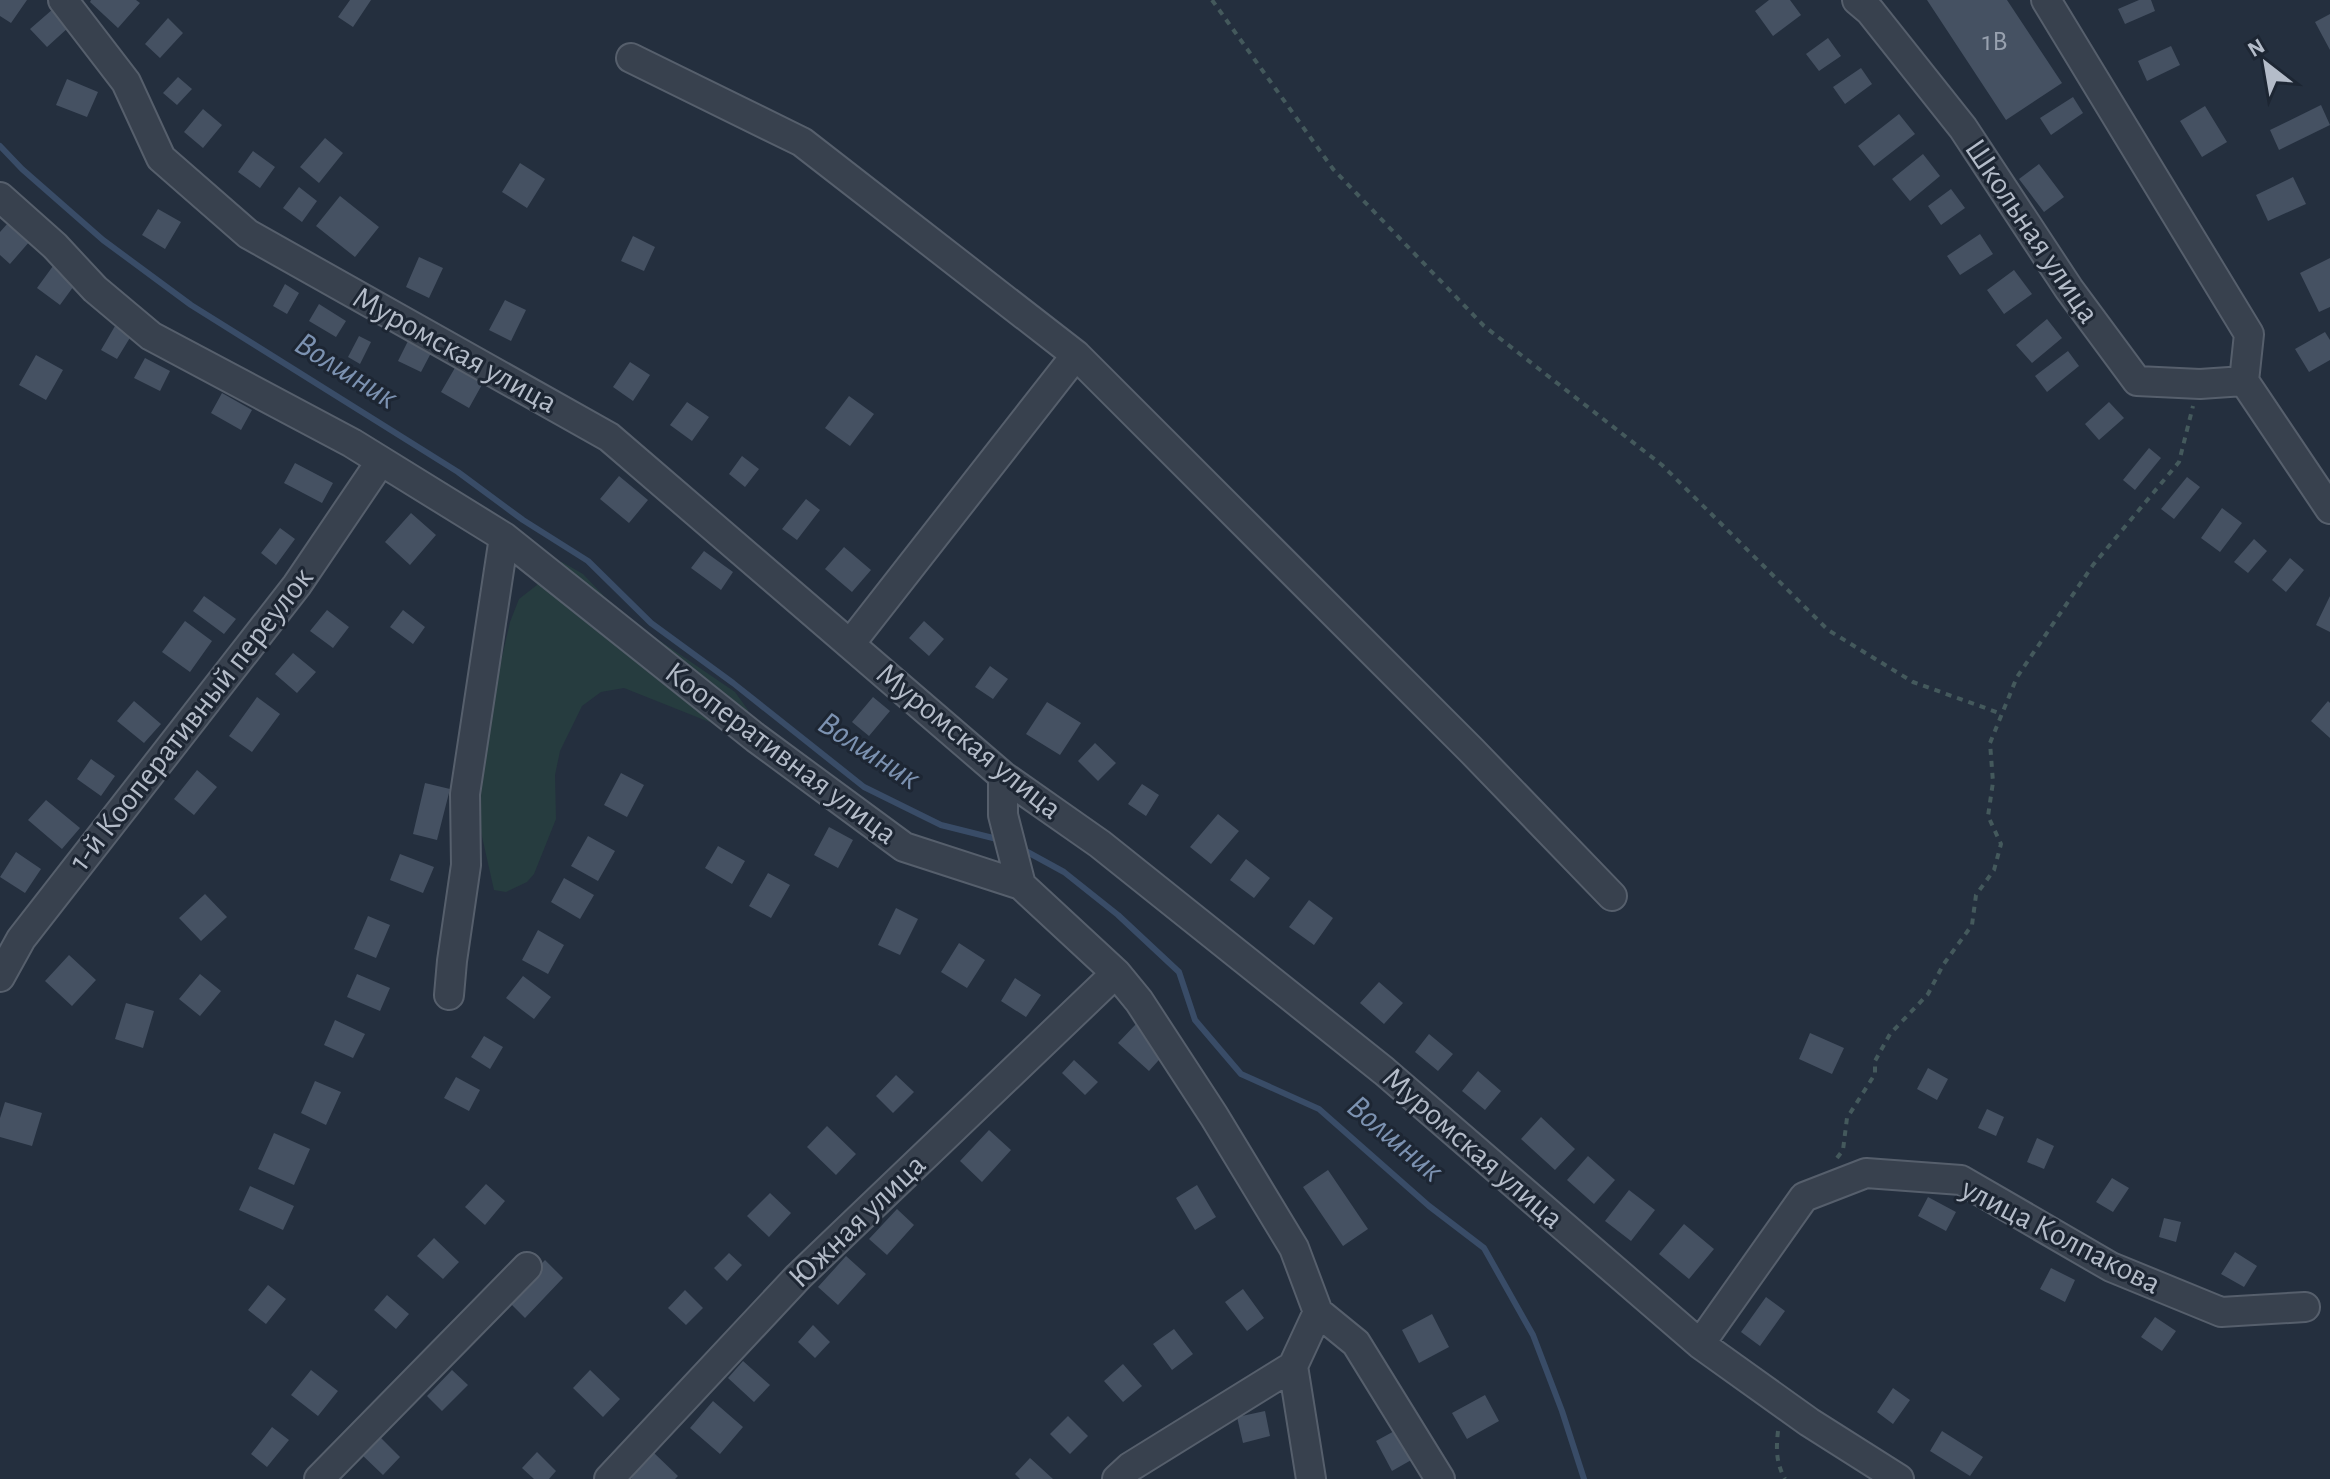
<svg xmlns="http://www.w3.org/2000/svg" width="2330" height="1479" viewBox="0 0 2330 1479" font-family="'Alegreya Sans',sans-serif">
<rect width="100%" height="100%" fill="#242f3e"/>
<path fill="#263c3f" d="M562,562l21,12 39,41 113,77 13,18 1,12 -22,7 -103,-41 -23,4 -19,14 -22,45 -5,24 1,44 -22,55 -7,8 -21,10 -12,-2 -13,-58 -2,-46 12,-81 19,-83 9,-23 18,-14 2,-22z"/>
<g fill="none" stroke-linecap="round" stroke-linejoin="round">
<path stroke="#394c67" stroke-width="6" d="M0,146l22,23 81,71 88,65 267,167 65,48 65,41 63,62 82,60 131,104 77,38 60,15
M1022,849l42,23 54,43 61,57 16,48 46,54 78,35 110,97 55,42 49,87 29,76 22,68"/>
</g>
<path fill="#455162" d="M0,0h27l-16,23 -11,-7z
M91,0h45l4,3 -22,25 -28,-26z
M350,0h21l-18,27 -15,-10z
M1769,0h21l11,15 -28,21 -18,-25z
M1927,0h80l55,83 -56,37z
M2139,0h12l4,11 -30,13 -7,-15z
M53,9l16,18 -22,20 -17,-18z
M2330,14v36l-15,-28z
M168,18l15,15 -23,25 -15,-14z
M1828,38l13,18 -22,15 -13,-17z
M2171,46l9,19 -33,16 -9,-20z
M1861,68l11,16 -27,20 -12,-17z
M178,77l14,12 -15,16 -14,-12z
M67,79l31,13 -11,25 -31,-12z
M2073,97l10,16 -32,22 -11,-17z
M2321,105l9,20 -51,25 -9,-20z
M2205,106l22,36 -25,15 -22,-36z
M203,109l19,16 -19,23 -19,-16z
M1899,114l16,20 -41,32 -16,-20z
M325,138l18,15 -24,30 -19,-16z
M253,151l22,16 -15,21 -22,-16z
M1923,154l17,22 -30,25 -18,-22z
M520,163l25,16 -18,29 -25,-16z
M2039,164l25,33 -20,15 -25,-33z
M2293,177l13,27 -38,17 -12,-26z
M299,187l18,14 -15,21 -19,-14z
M1951,189l14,19 -24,17 -13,-19z
M340,196l39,31 -24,30 -39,-31z
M158,209l23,13 -16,27 -23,-14z
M8,223l22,18 -20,23 -10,-9v-23z
M1980,234l13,20 -33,21 -13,-19z
M633,236l22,11 -11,24 -23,-10z
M419,257l24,11 -14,30 -23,-11z
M2330,258v49l-11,5 -19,-39z
M53,266l23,17 -16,22 -23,-17z
M2014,270l18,24 -28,20 -17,-24z
M285,284l14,9 -12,21 -14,-8z
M505,300l21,10 -15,31 -22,-11z
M319,304l27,17 -10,16 -27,-16z
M2047,319l15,19 -30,25 -16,-18z
M115,326l16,10 -14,23 -16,-9z
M2325,332l5,8v20l-21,12 -14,-23z
M359,336l12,6 -11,22 -12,-7z
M408,341l23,12 -10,19 -23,-11z
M2068,351l11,15 -32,26 -12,-16z
M36,355l27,15 -17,30 -27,-15z
M145,358l25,13 -10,20 -26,-13z
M630,362l20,13 -17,26 -20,-14z
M456,366l28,15 -15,27 -28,-16z
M222,393l30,17 -11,20 -30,-17z
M849,396l25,18 -24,32 -25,-18z
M687,402l22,15 -17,24 -22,-16z
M2109,402l15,16 -25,22 -14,-16z
M2149,448l12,10 -26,32 -12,-10z
M742,456l17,13 -14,18 -16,-13z
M295,463l38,20 -11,20 -38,-20z
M619,476l29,24 -19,23 -29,-24z
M2187,477l13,10 -26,32 -13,-10z
M806,499l14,11 -23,30 -15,-11z
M2222,508l20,15 -22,29 -19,-14z
M411,513l25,22 -26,30 -25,-23z
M280,528l15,11 -19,26 -15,-12z
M2254,539l13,12 -19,22 -14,-11z
M844,547l27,23 -19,22 -27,-23z
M704,551l29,21 -12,18 -30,-22z
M2290,558l14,12 -18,22 -14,-12z
M204,596l32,23 -12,15 -31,-23z
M2330,596v36l-14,-7z
M327,610l22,17 -16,21 -23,-17z
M403,610l22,17 -12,17 -23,-17z
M185,621l27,20 -22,31 -28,-20z
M924,621l20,18 -15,17 -20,-18z
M293,653l23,19 -19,21 -22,-19z
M990,666l18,13 -15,20 -18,-12z
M257,697l23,17 -28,38 -23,-16z
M873,697l17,14 -21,25 -17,-14z
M134,701l27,23 -17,19 -27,-22z
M2328,701l2,2v35l-19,-17z
M1047,702l34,21 -21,32 -34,-21z
M1095,743l21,20 -18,18 -20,-20z
M91,759l24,17 -14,20 -24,-17z
M197,770l20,17 -23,28 -20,-16z
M621,773l23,12 -17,32 -23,-12z
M425,783l25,6 -13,51 -24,-6z
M1142,784l17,11 -13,21 -18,-12z
M46,800l34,28 -18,21 -34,-29z
M1218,814l21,17 -28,33 -21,-17z
M829,827l24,13 -15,28 -24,-13z
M588,836l27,15 -17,30 -27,-15z
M718,846l27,15 -13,23 -27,-16z
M16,852l25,17 -16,24 -25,-16z
M400,854l34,13 -11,26 -33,-13z
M1246,859l24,19 -16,20 -24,-18z
M768,873l22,12 -19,33 -22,-12z
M564,878l30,17 -14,24 -29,-17z
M205,894l22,23 -26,24 -22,-23z
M1309,900l24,18 -19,27 -25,-18z
M896,908l22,11 -18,36 -22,-10z
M368,916l22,9 -14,33 -22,-9z
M538,930l26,15 -16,29 -26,-14z
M959,943l26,17 -18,28 -26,-16z
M69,955l27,25 -24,26 -27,-25z
M200,974l21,17 -21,25 -21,-17z
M357,974l33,14 -10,23 -33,-14z
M523,976l28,21 -17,22 -28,-21z
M1015,978l26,17 -15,22 -25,-16z
M1379,982l24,21 -19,21 -24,-21z
M126,1003l28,8 -11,37 -28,-9z
M335,1020l30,14 -12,24 -29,-13z
M1136,1024l30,28 -17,19 -31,-28z
M1810,1033l34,15 -12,26 -33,-15z
M1429,1034l24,20 -15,17 -23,-19z
M484,1036l19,11 -13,22 -19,-12z
M1074,1060l24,22 -13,13 -23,-22z
M1928,1068l20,11 -11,21 -20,-11z
M1478,1071l23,20 -16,19 -23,-19z
M896,1075l18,17 -21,21 -17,-17z
M456,1077l24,13 -11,21 -25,-13z
M315,1081l26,11 -15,33 -25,-12z
M5,1102l37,11 -10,33 -32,-9v-19z
M1987,1109l17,8 -8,19 -18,-8z
M1541,1117l34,32 -20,21 -34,-31z
M827,1126l29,28 -20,21 -29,-28z
M989,1130l22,20 -29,32 -22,-21z
M274,1133l36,16 -16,36 -36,-16z
M2037,1138l17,8 -10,23 -17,-7z
M1588,1156l27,24 -21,24 -27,-24z
M1328,1170l40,59 -25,17 -40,-59z
M2112,1178l17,10 -16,24 -17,-10z
M486,1184l19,17 -20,24 -20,-18z
M1197,1185l19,32 -21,13 -19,-32z
M250,1186l44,20 -11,24 -44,-20z
M1629,1190l26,20 -24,31 -26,-20z
M770,1193l21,20 -22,24 -22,-21z
M1928,1197l28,15 -10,19 -28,-15z
M897,1209l17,16 -27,30 -18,-16z
M2164,1218l17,4 -5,20 -17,-5z
M1684,1224l30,25 -25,30 -30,-25z
M434,1238l25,24 -16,17 -26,-23z
M2235,1252l22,14 -13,21 -23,-13z
M729,1253l13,12 -15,16 -13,-13z
M846,1256l20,18 -28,31 -20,-18z
M545,1260l18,18 -38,40 -18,-18z
M2051,1268l24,12 -10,22 -25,-13z
M268,1285l18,14 -20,25 -18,-14z
M1243,1289l21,29 -17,13 -22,-29z
M685,1290l18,18 -17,17 -18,-17z
M387,1295l22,19 -13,15 -22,-19z
M1766,1297l19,14 -25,35 -19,-14z
M1432,1314l17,33 -30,16 -17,-33z
M2155,1317l21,14 -14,20 -21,-14z
M813,1325l17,17 -15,16 -17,-16z
M1174,1329l19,25 -21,16 -19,-26z
M743,1361l27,24 -16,17 -26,-24z
M1123,1364l19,22 -19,16 -19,-21z
M311,1370l27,21 -20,25 -27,-21z
M452,1370l16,15 -26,26 -15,-15z
M590,1370l30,29 -17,18 -30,-29z
M1893,1388l17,12 -17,24 -16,-12z
M1485,1395l14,26 -32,18 -15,-26z
M713,1401l30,26 -23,27 -30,-26z
M1265,1411l5,25 -27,7 -6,-26z
M1068,1416l20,20 -18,18 -20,-20z
M272,1427l17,13 -22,27 -16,-13z
M1398,1429l15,30 -21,12 -16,-30z
M1942,1431l41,26 -13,19 -40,-25z
M378,1435l22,22 -17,18 -23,-22z
M537,1452l19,19 -7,8h-15l-12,-11z
M654,1453l24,23 -3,3h-43l-2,-2z
M1030,1458l23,21h-33l-5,-5z"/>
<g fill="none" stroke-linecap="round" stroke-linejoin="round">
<defs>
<path id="minor" d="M63,0l63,82 35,76 87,76 361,203 394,339 97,68 284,227 316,273 109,78 90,57
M1857,0l13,11 93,117 106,161 68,92 63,3 44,-3
M2046,0l203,334 -5,47 86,128
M631,58l171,84 274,213 -226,289
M0,197l55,49 40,43 56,47 201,107 152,94 252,201 148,109 117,38 95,88 23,28 75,115 80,132 24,64 38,31 84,136
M1076,355l396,396 140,145
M1003,776v39l18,70
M0,977l21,-38 276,-354 84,-124
M449,995l3,-34 14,-96 -1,-71 39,-257
M1700,1344l104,-147 62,-24 95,7 150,87 110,45 84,-5
M1293,1366l18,113
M1293,1366l25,-54
M319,1479l208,-212
M609,1479l189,-202 318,-304
M1117,1479l13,-12 163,-101"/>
</defs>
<use href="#minor" stroke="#565f6c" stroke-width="32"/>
<path stroke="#44595c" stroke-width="4" stroke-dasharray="6 6" stroke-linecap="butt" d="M1212,0l121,169 151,157 178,139 166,165 85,52 89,32
M1837,1158l6,-8 4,-32 28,-44v-13l15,-27 38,-40 15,-29 29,-40 4,-30 18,-25 7,-26 -13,-28 5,-34 -3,-39 27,-66 76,-112 86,-103 14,-56
M1778,1431c-2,18 -2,32 7,48"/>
<use href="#minor" stroke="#38414e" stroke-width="28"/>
</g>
<g text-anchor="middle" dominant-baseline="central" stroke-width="6" stroke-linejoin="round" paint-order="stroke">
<g font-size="28" fill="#98a1af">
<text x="1995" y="42">1В</text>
</g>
<g font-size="32" fill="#b4bcc9" stroke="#1d2633">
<text transform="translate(2032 231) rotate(56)">Школьная улица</text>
<text transform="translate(455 350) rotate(29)">Муромская улица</text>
<text transform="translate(191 719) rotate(-52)">1-й Кооперативный переулок</text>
<text transform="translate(969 741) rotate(39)">Муромская улица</text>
<text transform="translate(781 753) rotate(37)">Кооперативная улица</text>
<text transform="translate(1473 1148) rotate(41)">Муромская улица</text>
<text transform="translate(857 1221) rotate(-44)">Южная улица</text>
<text transform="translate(2061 1236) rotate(27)">улица Колпакова</text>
</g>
<g font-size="34" font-style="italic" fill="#7c92b1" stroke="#1d2633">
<text transform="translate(346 371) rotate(32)">Волшник</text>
<text transform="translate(869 751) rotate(33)">Волшник</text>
<text transform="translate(1395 1139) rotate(40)">Волшник</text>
</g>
</g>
<g transform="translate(2266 64) rotate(329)" stroke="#1d2633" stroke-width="6" paint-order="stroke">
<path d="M0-6L14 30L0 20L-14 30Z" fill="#b4bcc9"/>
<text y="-12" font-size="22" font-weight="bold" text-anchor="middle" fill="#b4bcc9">N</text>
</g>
</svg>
